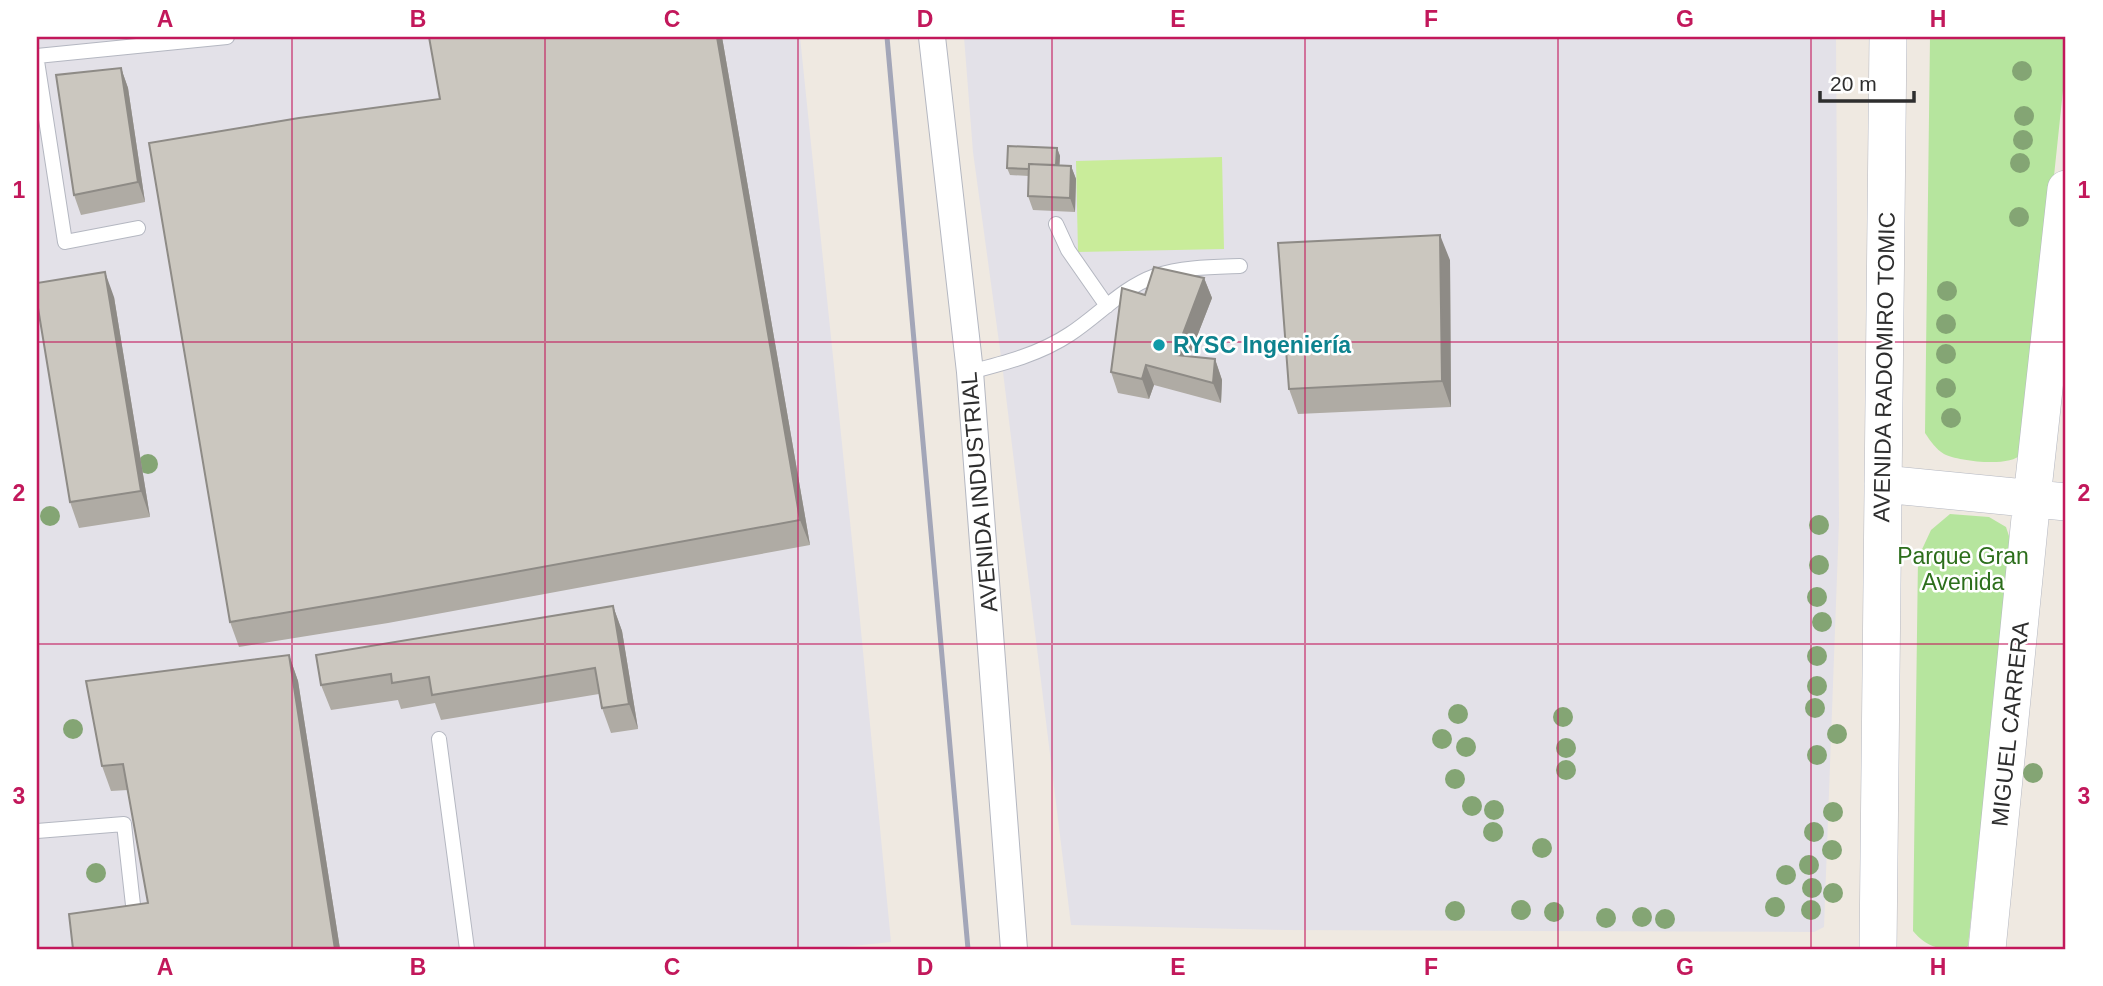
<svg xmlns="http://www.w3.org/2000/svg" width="2103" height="986" viewBox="0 0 2103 986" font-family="Arial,sans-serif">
<rect width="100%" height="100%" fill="#efe9e1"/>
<path fill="#e3e1e8" d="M37,37h763l57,552 34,353 -68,7h-786z
M964,37h872l3,485 -15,405 -10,5 -528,-2 -215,-5 -69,-561 -29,-212z"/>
<path fill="#b6e59e" d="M1930,37h136v25l-39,370c-2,6 -3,17 -6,22 -10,14 -64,7 -77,0 -8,-5 -13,-12 -19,-21z
M1950,514l39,3 17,10 5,15 -43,404 -3,3c-23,0 -36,1 -52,-18l5,-373 13,-28z"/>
<path fill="#c9ec9a" d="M1222,157l2,92 -146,3 -2,-91z"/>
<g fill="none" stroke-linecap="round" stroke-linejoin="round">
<defs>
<path id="lane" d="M37,56l190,-19
M37,61l28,181 73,-14
M1056,224l12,26 39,56
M970,372c35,-9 70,-18 100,-38 29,-19 52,-46 85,-58 28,-9 56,-9 85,-10
M439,739l28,210
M37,831l87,-7 9,81"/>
<path id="street" d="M932,37l38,335 44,577"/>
<path id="secondary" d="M1883,484l183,18
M1878,949l10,-912
M1987,949l45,-451 34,-309"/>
</defs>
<use href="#lane" stroke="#b4b7c1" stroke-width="16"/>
<use href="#street" stroke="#b4b7c1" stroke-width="28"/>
<use href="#secondary" stroke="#b4b7c1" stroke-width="38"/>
<use href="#lane" stroke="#fff" stroke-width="14"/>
<use href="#street" stroke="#fff" stroke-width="26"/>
<use href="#secondary" stroke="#fff" stroke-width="37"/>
<path stroke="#a3a6b8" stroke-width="5" d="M887,37l81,912"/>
</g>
<g fill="#84a574">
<circle cx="2022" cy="71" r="10"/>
<circle cx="2024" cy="116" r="10"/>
<circle cx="2023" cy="140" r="10"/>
<circle cx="2020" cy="163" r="10"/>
<circle cx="2019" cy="217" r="10"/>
<circle cx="1947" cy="291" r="10"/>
<circle cx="1946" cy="324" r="10"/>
<circle cx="1946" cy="354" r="10"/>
<circle cx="1946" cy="388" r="10"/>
<circle cx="1951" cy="418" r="10"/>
<circle cx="148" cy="464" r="10"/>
<circle cx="50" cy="516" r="10"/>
<circle cx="1819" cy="525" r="10"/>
<circle cx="1819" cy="565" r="10"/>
<circle cx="1817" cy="597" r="10"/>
<circle cx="1822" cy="622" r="10"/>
<circle cx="1817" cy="656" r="10"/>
<circle cx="1817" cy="686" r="10"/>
<circle cx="1815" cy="708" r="10"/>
<circle cx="1458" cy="714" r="10"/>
<circle cx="1563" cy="717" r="10"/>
<circle cx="73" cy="729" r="10"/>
<circle cx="1837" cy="734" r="10"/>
<circle cx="1442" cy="739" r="10"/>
<circle cx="1466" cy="747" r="10"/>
<circle cx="1566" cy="748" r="10"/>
<circle cx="1817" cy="755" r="10"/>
<circle cx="1566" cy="770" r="10"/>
<circle cx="2033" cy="773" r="10"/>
<circle cx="1455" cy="779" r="10"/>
<circle cx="1472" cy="806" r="10"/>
<circle cx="1494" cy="810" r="10"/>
<circle cx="1833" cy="812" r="10"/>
<circle cx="1493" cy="832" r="10"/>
<circle cx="1814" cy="832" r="10"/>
<circle cx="1542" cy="848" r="10"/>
<circle cx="1832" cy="850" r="10"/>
<circle cx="1809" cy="865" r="10"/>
<circle cx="96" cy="873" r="10"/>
<circle cx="1786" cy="875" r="10"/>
<circle cx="1812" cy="888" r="10"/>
<circle cx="1833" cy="893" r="10"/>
<circle cx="1775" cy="907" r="10"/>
<circle cx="1521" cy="910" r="10"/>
<circle cx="1811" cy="910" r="10"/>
<circle cx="1455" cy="911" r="10"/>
<circle cx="1554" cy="912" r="10"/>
<circle cx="1642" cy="917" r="10"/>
<circle cx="1606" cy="918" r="10"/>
<circle cx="1665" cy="919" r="10"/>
</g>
<path fill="#afaba4" d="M429,37h293l88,508 -422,78 -149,24 -9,-25 210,-523z
M121,68l7,20 17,114 -64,13 -7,-20z
M1057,148l3,8 -1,9 12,1 5,13 -1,33 -42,-2 -5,-14 1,-20 -19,-1 -3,-7z
M1450,260l1,147 -153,7 -9,-25z
M1204,278l8,20 -23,59 26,2 7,21 -1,23 -67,-18 -5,14 -31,-6 -7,-21 34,-77z
M114,297l36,220 -71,11 -9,-26z
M613,606l9,25 16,98 -27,4 -9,-25 -3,-14 -158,26 -6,-17 -34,6 -3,-9 -67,10 -10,-25z
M289,655l9,26 42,268h-267l75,-46 -20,-113 -17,1 -9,-25z"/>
<path fill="#8e8b86" d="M717,37h5l88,508 -10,-25z
M121,68l7,20 17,114 -7,-20z
M1057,148l3,8 -1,21 -3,-7z
M1071,166l5,13 -1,33 -5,-14z
M1440,235l10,25 1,147 -9,-26z
M105,272l9,25 36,220 -9,-26z
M1204,278l8,20 -30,77 -7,-20z
M1215,359l7,21 -1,23 -8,-20z
M1146,365l8,20 -5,14 -7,-20z
M613,606l9,25 16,98 -9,-25z
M289,655l9,26 42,268h-5z"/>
<path fill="#cbc7bf" stroke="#8e8b86" stroke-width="2" d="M429,37h288l83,483 -422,77 -148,25 -81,-479 150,-25 141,-19z
M121,68l17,114 -64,13 -18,-120z
M1008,146l49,2 -1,17 -27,-1v5l-22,-1z
M1029,164l42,2 -1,32 -42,-2z
M1440,235l2,146 -153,8 -11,-146z
M1154,267l50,11 -29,77 40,4 -2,24 -67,-18 -4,14 -31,-7 11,-84 23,7z
M105,272l36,219 -71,11 -33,-200v-19z
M613,606l16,98 -27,4 -7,-40 -163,27 -3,-18 -37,6 -1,-9 -70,11 -5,-30z
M289,655l46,294h-262l-4,-35 79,-11 -25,-139 -21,2 -16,-85z"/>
<path fill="none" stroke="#c2185b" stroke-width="2" stroke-opacity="0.55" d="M292,37v912M545,37v912M798,37v912M1052,37v912M1305,37v912M1558,37v912M1811,37v912M37,342h2029M37,644h2029"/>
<circle fill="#0f9aa8" stroke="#fff" stroke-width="2.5" cx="1159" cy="345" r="7"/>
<g text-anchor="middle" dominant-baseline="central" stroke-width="5" stroke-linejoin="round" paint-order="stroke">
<g font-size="23" font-weight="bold" fill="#0d838f" stroke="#fff" text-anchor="start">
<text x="1173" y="345">RYSC Ingeniería</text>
</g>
<g font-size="23" fill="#2e2e2e" stroke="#fff">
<text transform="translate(1884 367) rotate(-89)">AVENIDA RADOMIRO TOMIC</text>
<text transform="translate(979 492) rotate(-95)">AVENIDA INDUSTRIAL</text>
<text transform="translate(2010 724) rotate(-84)">MIGUEL CARRERA</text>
</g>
<g font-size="23" fill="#2c6e1b" stroke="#fff">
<text x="1963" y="556">Parque Gran<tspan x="1963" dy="26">Avenida</tspan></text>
</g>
</g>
<rect width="2103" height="986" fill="none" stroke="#ffffff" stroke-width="77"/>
<path d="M1820 91v10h94v-10" fill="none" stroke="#2e2e2e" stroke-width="3.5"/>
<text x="1830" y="91" font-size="21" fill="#2e2e2e" stroke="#ffffff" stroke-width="5" paint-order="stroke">20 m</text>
<rect x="38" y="38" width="2026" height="910" fill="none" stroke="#c2185b" stroke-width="2.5"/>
<g font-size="23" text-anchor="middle" font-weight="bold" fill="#c2185b">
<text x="165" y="27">A</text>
<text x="418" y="27">B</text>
<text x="672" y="27">C</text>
<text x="925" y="27">D</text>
<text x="1178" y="27">E</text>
<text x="1431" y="27">F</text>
<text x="1685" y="27">G</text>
<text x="1938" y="27">H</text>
<text x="19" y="198">1</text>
<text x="2084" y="198">1</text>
<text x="19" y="501">2</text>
<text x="2084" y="501">2</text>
<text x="19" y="804">3</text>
<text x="2084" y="804">3</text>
<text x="165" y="975">A</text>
<text x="418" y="975">B</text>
<text x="672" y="975">C</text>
<text x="925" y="975">D</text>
<text x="1178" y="975">E</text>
<text x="1431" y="975">F</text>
<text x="1685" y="975">G</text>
<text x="1938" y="975">H</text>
</g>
</svg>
